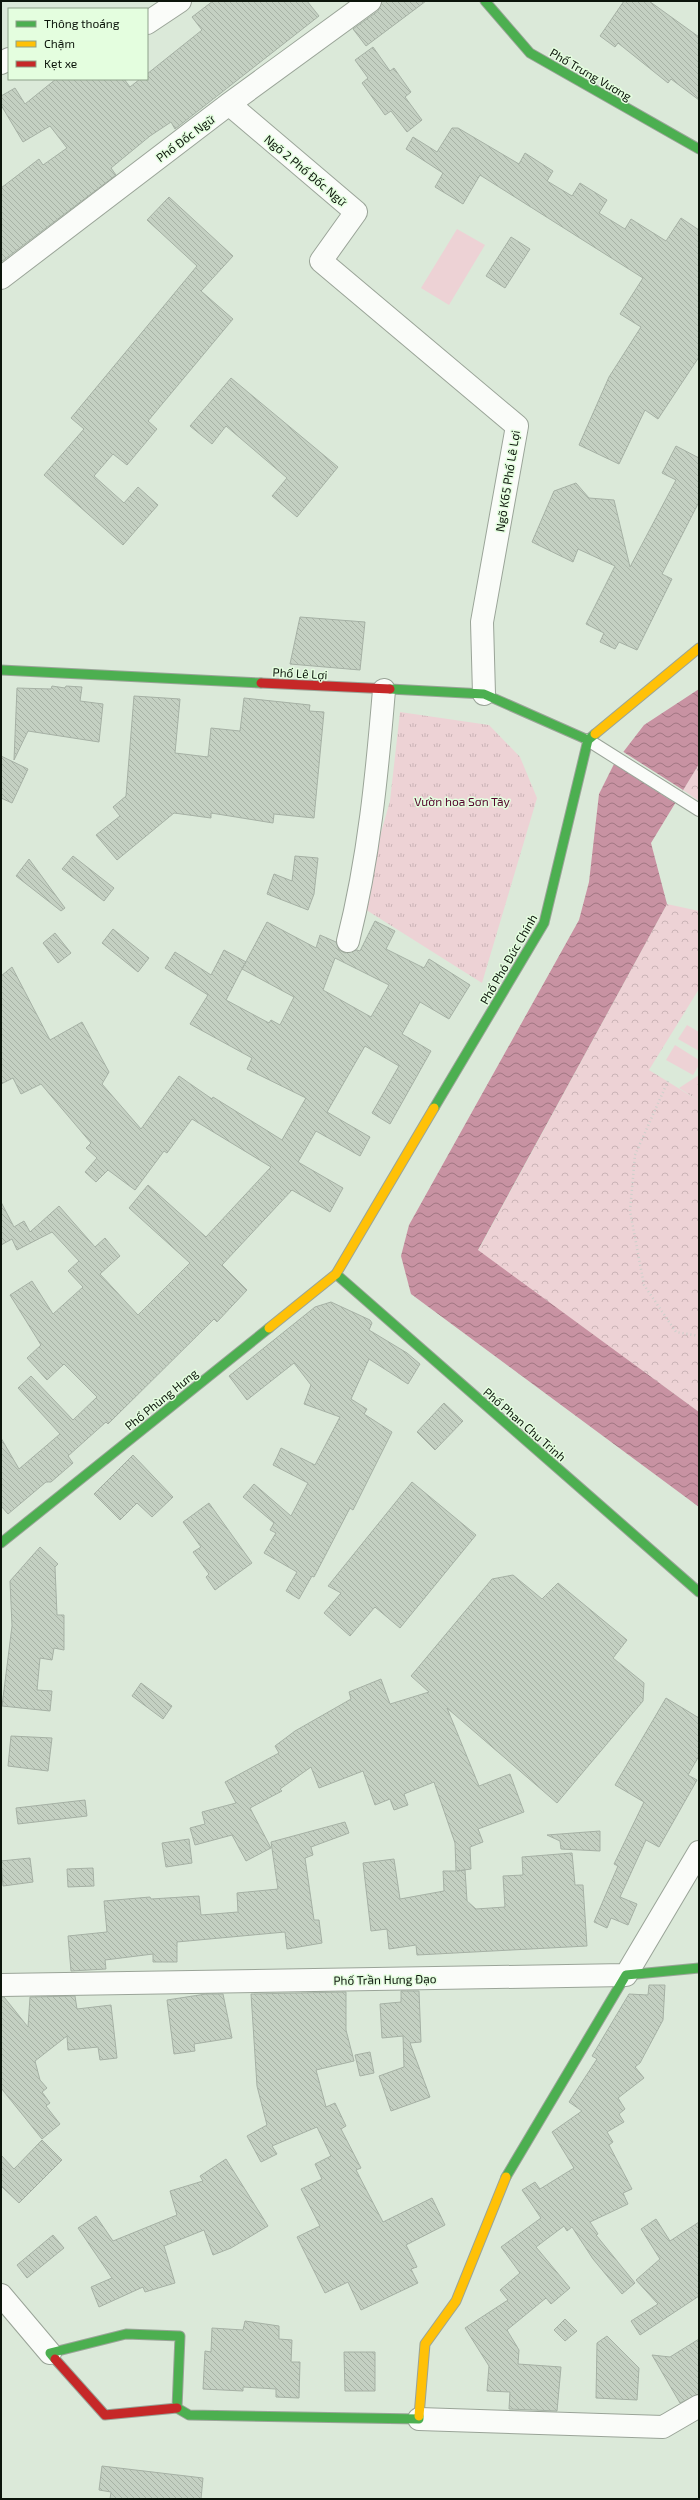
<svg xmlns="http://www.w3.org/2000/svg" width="700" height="2500" viewBox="0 0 700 2500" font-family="'Exo 2',sans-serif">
<defs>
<pattern id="grass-tufts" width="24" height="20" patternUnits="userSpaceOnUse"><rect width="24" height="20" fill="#edd2d5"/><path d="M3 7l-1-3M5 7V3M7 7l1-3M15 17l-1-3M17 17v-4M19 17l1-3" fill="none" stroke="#cab3b6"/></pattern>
<pattern id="forest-crowns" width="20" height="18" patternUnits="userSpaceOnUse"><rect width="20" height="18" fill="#edd2d5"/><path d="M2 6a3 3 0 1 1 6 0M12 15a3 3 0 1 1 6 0" fill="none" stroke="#cab3b6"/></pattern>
<pattern id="water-waves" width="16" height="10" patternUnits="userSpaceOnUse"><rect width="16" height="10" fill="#c892a2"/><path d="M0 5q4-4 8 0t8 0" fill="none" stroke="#a17682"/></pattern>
<pattern id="building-back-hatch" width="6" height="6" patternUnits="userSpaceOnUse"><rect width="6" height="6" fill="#c4d0c2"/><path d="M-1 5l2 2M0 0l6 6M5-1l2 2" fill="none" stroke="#a7b2a5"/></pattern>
</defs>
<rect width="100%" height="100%" fill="#dbe9d9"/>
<path fill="url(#grass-tufts)" d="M400,712l89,13 31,32 17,41 -55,185 -122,-77 30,-105z
M699,1075v26l-20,-13z"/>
<path fill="url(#forest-crowns)" d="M699,764v37l-16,-11z
M667,904l32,7v78l-50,81 50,31v311l-221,-161z"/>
<path fill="#edd2d5" d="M457,229l28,16 -36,60 -28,-17z
M687,1025l12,7v19l-21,-12z
M675,1045l24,15v5l-6,10 -27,-15z"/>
<path fill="url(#water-waves)" d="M699,689v75l-48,79 16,61 -189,346 221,162v95l-288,-213 -10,-38 8,-31 170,-305 10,-38 10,-88 15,-30 30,-39z"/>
<path fill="#dbe9d9" d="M622,751l61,39 -8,13 -61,-39z"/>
<path fill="url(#building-back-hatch)" stroke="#a6b1a5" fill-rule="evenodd" d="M213,1h94l12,15 -144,113 -4,-7 -21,14 -39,32 5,7 -115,87v-74l38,-29 4,6 24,-17 -17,-22 -27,16 -22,-37v-9l14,-8 10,16 31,-25h68l6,8 10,-8h7v-5l55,-44 -10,-13z
M382,1h44l-60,45 -13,-17 25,-18z
M624,1h25l50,36v63l-28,-21 -3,4 -50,-40 -3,4 -15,-11z
M373,47l17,24 4,-3 17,24 -6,5 17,23 -15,12 -16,-21 -6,4 -23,-32 6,-5 -13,-18z
M452,128h6l61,36 6,-11 28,18 -6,10 25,15 8,-13 27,17 -8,13 26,16 6,-10 35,22 15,-23 18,12v127l-41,62 -13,-9 -26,54 -40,-19 30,-68 32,-50 -21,-13 23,-36 -163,-103 -17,29 -28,-17 8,-14 -37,-24 7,-12 24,15z
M169,197l64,59 -32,35 32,28 -85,102 9,8 -30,36 -14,-11 -19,22 30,27 14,-16 20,18 -35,40 -79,-70 40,-46 -13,-11 126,-152 -50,-46z
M511,237l19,12 -25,39 -19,-12z
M231,378l107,89 -41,50 -25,-21 15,-18 -61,-52 -14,18 -22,-18z
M676,446l23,12v44l-37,72 10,5 -35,71 -18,-8 -4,7 -15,-7 4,-9 -18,-9 29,-58 -37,-17 -5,13 -41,-20 22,-51 22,-8 13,15 25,2 16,67 46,-87 -14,-7z
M300,617l65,5 -5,48 -70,-6z
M52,686l13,2 1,-2 16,1 -2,14 23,3 -4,38 -71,-11 -14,29 3,-72 34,1z
M134,696l46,3 -5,54 33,4 3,-29 29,3 4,-33 66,7 -1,6 15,1 -10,106 -40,-4 -1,9 -62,-10v5l-37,-5 -57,47 -21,-25 24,-19 -7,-9 13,-11z
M1,756l27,13 -16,34 -11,-5z
M73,856l41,32 -10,13 -42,-32z
M295,856l23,2 -4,36 -6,16 -41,-16 7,-20 18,7z
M29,859l36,49 -4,3 -45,-35z
M375,921l20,10 -9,18 38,19 5,-9 41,26 -21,34 -29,-17 -18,32 29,17 -41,73 -18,-11 27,-47 -34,-20 -38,66 43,25 -10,19 -44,-25 -18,31 45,26 -13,24 -38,-22 -70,75 25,25 -30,32 -3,-3 -106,105 -2,-2 -38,34 5,7 -22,19h-5l-38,32 -7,-8v-68l18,31 41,-35 -42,-46 13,-12 42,44 24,-23 -33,-33 -17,16 -20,-22 14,-13 -31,-50 22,-14 21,33 30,-27 -15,-16 11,-10 -27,-29 -35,18 -5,-11 -11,6v-43l13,25 10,-6 6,11 29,-26 36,41 10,-9 15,18 -20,18 38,41 52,-52 -61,-55 19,-23 58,52 65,-70 -79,-48 -25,34 -3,-2 -29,39 -27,-20 -12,12 -11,-10 12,-14 -11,-10 5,-5 -50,-59 -20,10 -8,-16 -12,6v-108l11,-9 38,73 32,-18 27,50 -7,12 39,45 38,-53 33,23 1,-2 69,43 24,-42 -59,-29 5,-11 -62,-34 18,-29 -43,-27 10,-16 36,23 13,-25 22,12 -4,7 25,-47 49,26 4,-13 16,7 3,8 6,3 12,-3 3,1zM335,958l54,27 -18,32 -48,-27zM242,969l52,28 -14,28 -9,-5 -2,3 -43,-23z
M113,929l36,29 -11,14 -36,-29z
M55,933l16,20 -13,10 -15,-20z
M331,1302l39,18 2,3 -3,7 38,23 13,11 -12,20 -39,-25 -18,40 16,10 -3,5 28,18 -39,78 -3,-2 -36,69 -2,-1 -13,23 -13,-8 11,-19 -33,-19 12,-20 -6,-3 4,-7 -31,-26 11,-13 37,32 17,-33 -35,-18 4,-8 4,-9 34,17 25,-48 -36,-13 7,-19 -17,-22 -47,37 -18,-24 86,-69z
M444,1403l19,18 -28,29 -18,-18z
M133,1455l40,42 -21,20 -15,-14 -17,17 -26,-26z
M412,1482l64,53 -76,93 -25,-21 -25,29 -26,-23 17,-20 -13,-7z
M209,1503l43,60 -37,27 -9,-13 3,-3 -16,-22 8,-5 -18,-25z
M40,1547l18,17 -3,3 2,48h7v35l-10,-2 -2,12 -12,-2 -3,32 15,1 -2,20 -48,-5 10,-80 -2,-45z
M513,1575l29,24 16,-16 69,57 -14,18 31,25 -1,18 -86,102 -110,-95 32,78 31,-12 14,38 -46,17 5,13 -13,5 1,22 -14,2 8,-1 2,31 9,8 29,-2 -2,-31 20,-1 -1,-18 50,-4 3,32h8l4,61 -170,9 -1,-10 -27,4 -2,-20 -16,2 -8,-68 31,-4 6,40 44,-8 -1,-20h13l-1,-28 -21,-61 -30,12 4,11 -14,5 -4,-11 -15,6 -12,-34 -44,17 -8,-21 -31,22 2,2 -32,17 21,40 -25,13 -14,-26 -37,10 -5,-17 15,-4 -3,-12 34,-9 -11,-21 54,-29 -4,-7 20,-15 56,-32 -2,-7 32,-13 9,25 39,-12 -18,-16 81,-97z
M141,1683l31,23 -9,13 -31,-23z
M666,1698l33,20v38l-11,19 9,5 -38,67 -13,-7 -26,57 17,7 -9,21 -17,-7 -4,10 -13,-6 24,-56 -4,-2 30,-62 -29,-17z
M11,1736l41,2 -4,33 -40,-5z
M85,1800l2,16 -69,8 -2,-16z
M345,1822l4,11 -38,14 2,8 -8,3 9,62h5l3,23 -35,6 -2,-17 -108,10v20h-24v-8l-48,6 1,9 -35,2 -3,-35 39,-4 -3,-31 46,-4 1,2 48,-3 2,19 37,-3 -1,-19 41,-4 -7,-47z
M600,1831v20l-39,-2 -1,-8 -13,-6z
M189,1839l3,24 -26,4 -4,-24z
M30,1858l3,24 -30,4 -2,-25z
M93,1868l1,18 -26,1 -1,-18z
M649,1985h16l-2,35 -23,43 -5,4 9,11 -26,20 7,11 -6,5 5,8 -17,10 6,10 -4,3 23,44 -9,4 5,11 -38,18 8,12 -2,1 39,48 -13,11 -29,-35 -21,-32 -5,4 -3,-5 -28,21 34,41 -19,16 -5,-6 -39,32 12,20 -1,14 43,3 -4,44 -48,-2 1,-17 -23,-1 2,-25 -24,-38 43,-28 -8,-10 20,-17 -19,-26 40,-29 -19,-28 13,-8 5,7 34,-21 -22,-36 30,-21 -13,-9 28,-43 -5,-3 37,-62 19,1z
M401,1991h18l2,51 -11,1 20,54 -39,14 -12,-35 25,-9 -1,-31 -21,2 -2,-34 21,-2z
M346,1992v38l8,31 -38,9 10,37 9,-4 11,23 -5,3 20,39 -5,2 27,52 49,-24 13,27 -39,20 11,22 -6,2 7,14 -57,27 -13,-28 -23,11 -28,-56 23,-11 -19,-37 21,-10 -7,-15 16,-8 -14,-29 -45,19 5,8 -16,8 -14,-26 20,-11 -10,-39 -6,-92z
M206,1994h17l9,44 -38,6 1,7 -21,3 -7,-54z
M75,1996l2,13 34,-4 6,53 -17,2 -2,-13 -30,3 -1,-14 -32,25 5,19 7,8 -5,4 8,11 -4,3 14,18 -18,15 -41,-51v-91h3l24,30 2,-30z
M370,2052l4,21 -14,3 -5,-21z
M42,2140l20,20 -43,43 -18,-17v-31l13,14z
M226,2159l42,67 -37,22 -18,7 -9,-25 -40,16 11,37 -30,9 -2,-5 -44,20 -8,-20 21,-9 -34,-50 18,-12 17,25 64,-26 -7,-24 33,-10 -3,-5z
M656,2219l14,22 29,-19v74l-59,39 -9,-14 27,-17 -22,-24 24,-21 -19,-30z
M53,2235l11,13 -37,30 -10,-13z
M565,2319l12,12 -12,10 -11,-11z
M245,2321l34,5v13l13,1 -1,22h9l-1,36 -23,-1v-8l-33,-2v4l-40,-2 2,-38 6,1 1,-24 31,2z
M607,2336l32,32 -2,32 -41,-2 1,-55z
M699,2339v55l-19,9 -28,-48 18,2z
M344,2352h31v39h-30z
M102,2466l101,12 -2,21h-91l1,-7 -12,-2z"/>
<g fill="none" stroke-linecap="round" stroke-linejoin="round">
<defs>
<path id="lane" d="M588,740l111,70"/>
<path id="street" d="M147,23l33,-22
M1,63l8,-4
M229,104l127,108 -35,49 196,165 -35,196 2,72
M1,278l228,-174 141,-103
M348,941c21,-83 29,-167 36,-251
M1,1985l625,-10 73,-123
M1,2295l49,58
M419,2419l244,8 36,-21"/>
<path id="fast" d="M485,1l45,52 169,96
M1,670l260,13
M390,689l94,5 104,46
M434,1108l110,-185 44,-183 7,-6
M336,1274l363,318
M1,1543l268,-215
M506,2177l120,-202 73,-7
M55,2359l-5,-6 76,-19 54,2 -3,72 12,7 230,4v-3"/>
<path id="slow" d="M595,734l104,-86
M269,1328l67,-54 98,-166
M419,2416l6,-72 31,-43 50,-124"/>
<path id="jam" d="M261,683l129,6
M55,2359l50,56 72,-7"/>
</defs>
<use href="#lane" stroke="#9aa498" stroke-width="14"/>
<use href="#street" stroke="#9aa498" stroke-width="24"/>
<use href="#fast" stroke="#9aa498" stroke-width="11"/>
<use href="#slow" stroke="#9aa498" stroke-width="11"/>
<use href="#jam" stroke="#9aa498" stroke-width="11"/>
<path stroke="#ccd0cb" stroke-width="2.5" stroke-dasharray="1 3" stroke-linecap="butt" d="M668,1081l-33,74 -5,56 14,74 32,47 23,4"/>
<use href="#lane" stroke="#fafcf9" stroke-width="12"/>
<use href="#street" stroke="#fafcf9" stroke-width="22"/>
<use href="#fast" stroke="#4caf50" stroke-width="9"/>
<use href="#slow" stroke="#ffc107" stroke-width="9"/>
<use href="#jam" stroke="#c62828" stroke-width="9"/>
</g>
<g text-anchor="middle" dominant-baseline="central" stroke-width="3" stroke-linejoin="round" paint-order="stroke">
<g font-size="12" fill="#0c150b" stroke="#e4fedf">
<text transform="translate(591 74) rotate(30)">Phố Trưng Vương</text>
<text transform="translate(185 138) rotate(-37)">Phố Đốc Ngữ</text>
<text transform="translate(306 170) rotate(40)">Ngõ 2 Phố Đốc Ngữ</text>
<text transform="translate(507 481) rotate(-81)">Ngõ K65 Phố Lê Lợi</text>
<text transform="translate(300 673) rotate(3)">Phố Lê Lợi</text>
<text transform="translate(508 959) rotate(-60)">Phố Phó Đức Chính</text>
<text transform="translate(161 1399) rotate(-39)">Phố Phùng Hưng</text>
<text transform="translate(525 1424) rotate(41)">Phố Phan Chu Trinh</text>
<text transform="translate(385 1979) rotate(-1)">Phố Trần Hưng Đạo</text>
</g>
<g font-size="12" fill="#55072d" stroke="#e4fedf">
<text x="462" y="801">Vườn hoa Sơn Tây</text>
</g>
</g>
<rect width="700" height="2500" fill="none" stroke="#0c150b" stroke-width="4"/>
<rect x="8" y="8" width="140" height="72" fill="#e4fedf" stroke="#8ea18a"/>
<rect x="16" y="21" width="20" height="6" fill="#4caf50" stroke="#8ea18a"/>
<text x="44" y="28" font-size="12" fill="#0c150b">Thông thoáng</text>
<rect x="16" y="41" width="20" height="6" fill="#ffc107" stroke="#8ea18a"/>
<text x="44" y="48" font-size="12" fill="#0c150b">Chậm</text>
<rect x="16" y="61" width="20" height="6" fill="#c62828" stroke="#8ea18a"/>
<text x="44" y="68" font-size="12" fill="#0c150b">Kẹt xe</text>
</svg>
